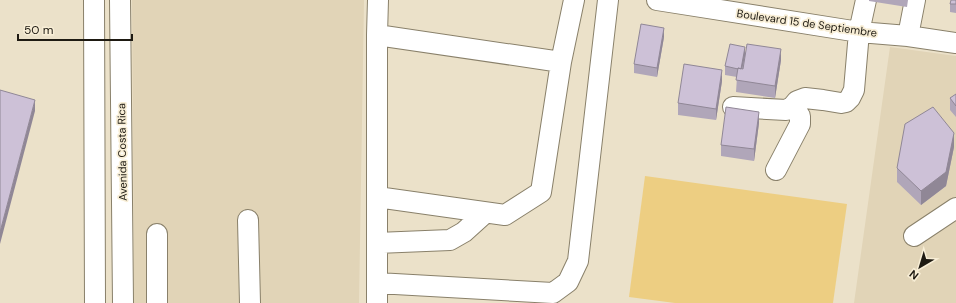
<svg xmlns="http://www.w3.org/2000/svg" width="956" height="303" viewBox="0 0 956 303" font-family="'DM Sans',sans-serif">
<rect width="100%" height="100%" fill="#ebe1c9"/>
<path fill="#e1d4b7" d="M132,0h232l-5,303h-225z
M890,47l66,9v247h-102z"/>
<path fill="#edce82" d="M645,176l202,28 -14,99h-158l-46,-6z"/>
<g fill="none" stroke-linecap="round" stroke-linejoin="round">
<defs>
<path id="minor" d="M94,0l1,303
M120,0l3,303
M657,0l202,32 49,4 48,7
M377,35l184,27
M908,36l7,-36
M733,107l53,3 6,-3 5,-6 8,-3 18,2 18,3 5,-1 4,-4 4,-8 5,-58 7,-32
M776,170l24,-46v-8l-8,-9
M377,197l128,18 36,-23 20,-130 13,-62
M248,220l2,83
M914,236l42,-28
M377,243l73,-3 14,-8 21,-19
M377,283l176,10 15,-11 10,-21 30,-261
M157,303v-69
M377,303v-268l1,-35"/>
</defs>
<use href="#minor" stroke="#89806a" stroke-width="22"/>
<use href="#minor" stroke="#fff" stroke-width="20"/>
</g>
<path fill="#b0a6b9" d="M869,0h39l-1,7 -38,-6z
M956,0v13l-6,-1v-8z
M664,37l-7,40 -23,-4v-9z
M745,54l36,6 -6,38 -39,-6 1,-15 -12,-2v-9z
M722,81l-6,39 -38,-5v-12z
M956,94v23l-6,-7v-12z
M759,123l-5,38 -33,-5v-11z
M954,147l-8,39 -25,19 -24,-23v-14z"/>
<path fill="#908796" d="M664,28v9l-7,40v-9z
M745,47v9l-5,22v-8z
M781,49v11l-6,38v-12z
M722,70v11l-6,39v-11z
M35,100v11l-35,133v-12z
M759,112v11l-5,38v-12z
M954,133v14l-8,39 -25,19v-14z"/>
<path fill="#cdc1d7" stroke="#908796" d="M951,0h5v4h-6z
M641,24l23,4 -7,40 -23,-4z
M730,44l15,3 -4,22 -3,-1v1l-13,-3z
M747,44l34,5 -6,37 -39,-6 2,-12 5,1z
M684,64l38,6 -6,39 -38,-6z
M0,90l35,10 -35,132z
M956,94v12l-6,-8z
M726,107l33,5 -5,37 -33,-4z
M933,107l21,26 -8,39 -25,19 -24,-23 8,-44z"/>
<g text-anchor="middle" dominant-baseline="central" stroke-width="3.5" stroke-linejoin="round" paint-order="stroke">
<g font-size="11" fill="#1e1a12" stroke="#f8eed6">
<text transform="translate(807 23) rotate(8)">Boulevard 15 de Septiembre</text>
<text transform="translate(122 152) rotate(-91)">Avenida Costa Rica</text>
</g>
</g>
<g transform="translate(920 267) rotate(218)" stroke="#f8eed6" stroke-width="3" paint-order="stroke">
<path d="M0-3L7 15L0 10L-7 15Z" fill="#1e1a12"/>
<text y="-6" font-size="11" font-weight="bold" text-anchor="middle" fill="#1e1a12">N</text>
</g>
<path d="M18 34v6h114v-6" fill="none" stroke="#1e1a12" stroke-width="2"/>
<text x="24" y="34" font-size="12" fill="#1e1a12" stroke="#f8eed6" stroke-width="3" paint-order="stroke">50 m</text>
</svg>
